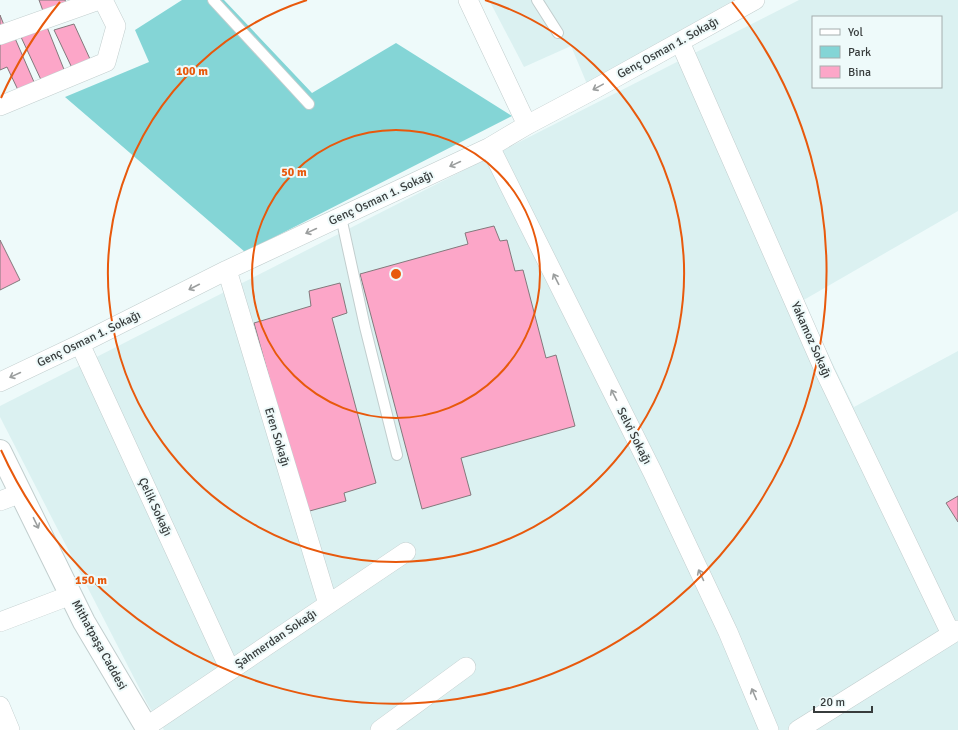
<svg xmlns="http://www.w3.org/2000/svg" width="958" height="730" viewBox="0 0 958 730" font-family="Signika,sans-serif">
<rect width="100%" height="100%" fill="#eefafa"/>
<path fill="#dbf1f1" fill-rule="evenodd" d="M489,0h245l-147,84 -16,-38 -47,21z
M799,0h159v211l-156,90 52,106 104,-56v379h-794l-16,-25 -148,-288v-11zM813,17h128v70h-128z"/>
<path fill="#84d5d6" d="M182,0h42l88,93 84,-50 116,73 -267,136 -180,-155 84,-35 -14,-32z"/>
<path fill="#fca6c8" stroke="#83797c" d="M39,0h26l1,2 -23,9z
M0,15l4,10 -4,2z
M74,24l16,35 -18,9 -18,-38z
M47,27l18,45 -23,10 -21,-45z
M14,36l20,46 -16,8 -11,-23 -7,3v-29z
M494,226l6,15 7,-1 8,31 8,-1 23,88 10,-3 19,71 -114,32 10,37 -49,14 -62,-235 108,-30 -3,-11z
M0,240l20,40 -20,10z
M340,283l7,30 -15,5 44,165 -32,10 2,8 -40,11 -52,-189 57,-17 -2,-15z
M958,496v26l-12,-19z"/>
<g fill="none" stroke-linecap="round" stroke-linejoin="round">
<defs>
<path id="service" d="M213,0l96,104
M537,0l21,33
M341,217l24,110 32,128"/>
<path id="minor" d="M468,0l59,125
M0,35l99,-35
M680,42l145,330 126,262
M0,106l106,-44 10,-36 -13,-26
M490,147l163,326 75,159 41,98
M227,270l101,334
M80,344l150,326
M0,382l80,-38 147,-74 263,-123 37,-22 66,-35 162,-90
M0,501l21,-8
M0,622l71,-27
M0,706l10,24
M146,727l260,-175
M380,730l86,-63
M798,730l160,-100"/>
<path id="secondary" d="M0,451l84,171 64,108"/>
</defs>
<use href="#service" stroke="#c2cece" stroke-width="12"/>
<use href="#minor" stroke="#c2cece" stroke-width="20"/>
<use href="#secondary" stroke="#c2cece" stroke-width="24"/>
<use href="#service" stroke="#fff" stroke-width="10"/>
<use href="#minor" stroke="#fff" stroke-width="19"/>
<use href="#secondary" stroke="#fff" stroke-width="22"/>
</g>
<defs><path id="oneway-shaft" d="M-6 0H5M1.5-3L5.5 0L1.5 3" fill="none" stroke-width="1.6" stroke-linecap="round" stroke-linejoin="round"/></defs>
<g stroke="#9b9e9e">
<use href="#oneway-shaft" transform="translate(598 87) rotate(151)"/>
<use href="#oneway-shaft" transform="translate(455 164) rotate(155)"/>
<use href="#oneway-shaft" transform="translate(311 231) rotate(155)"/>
<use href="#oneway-shaft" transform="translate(556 279) rotate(-117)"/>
<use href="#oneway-shaft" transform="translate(194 287) rotate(153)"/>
<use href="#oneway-shaft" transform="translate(15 375) rotate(155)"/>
<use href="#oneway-shaft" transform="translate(614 395) rotate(-117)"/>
<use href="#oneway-shaft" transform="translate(36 523) rotate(64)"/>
<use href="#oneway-shaft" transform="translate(701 575) rotate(-115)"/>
<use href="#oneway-shaft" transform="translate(754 694) rotate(-113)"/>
</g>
<g fill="none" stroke="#e8590c" stroke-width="2">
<circle cx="396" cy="274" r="144"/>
<path d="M485 0A288 288 0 1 1 307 0"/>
<path d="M1 98A432 432 0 0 1 60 2M732 2A432 432 0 1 1 1 450"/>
</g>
<g text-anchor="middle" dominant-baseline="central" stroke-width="4" stroke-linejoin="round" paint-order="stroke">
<g font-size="12" fill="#373c3c" stroke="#eefafa">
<text transform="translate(668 48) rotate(-29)">Genç Osman 1. Sokağı</text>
<text transform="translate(381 198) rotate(-25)">Genç Osman 1. Sokağı</text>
<text transform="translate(89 339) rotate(-26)">Genç Osman 1. Sokağı</text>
<text transform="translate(811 340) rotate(66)">Yakamoz Sokağı</text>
<text transform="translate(634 436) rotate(63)">Selvi Sokağı</text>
<text transform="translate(277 437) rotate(73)">Eren Sokağı</text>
<text transform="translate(155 507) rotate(65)">Çelik Sokağı</text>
<text transform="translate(276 639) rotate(-34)">Şahmerdan Sokağı</text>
<text transform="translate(99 645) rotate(61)">Mithatpaşa Caddesi</text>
</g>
</g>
<circle cx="396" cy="274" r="6" fill="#e8590c" stroke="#eefafa" stroke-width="2"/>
<g font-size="12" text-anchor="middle" font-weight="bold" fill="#e8590c" stroke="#eefafa" stroke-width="4" stroke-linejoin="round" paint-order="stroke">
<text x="192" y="75">100 m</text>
<text x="294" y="176">50 m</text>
<text x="91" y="584">150 m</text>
</g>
<rect x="812" y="16" width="130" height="72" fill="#eefafa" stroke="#a5aeae"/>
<rect x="820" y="29" width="20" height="6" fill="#ffffff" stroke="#a5aeae"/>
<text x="848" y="36" font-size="12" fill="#373c3c">Yol</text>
<rect x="820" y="46" width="20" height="12" fill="#84d5d6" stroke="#a5aeae"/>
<text x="848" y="56" font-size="12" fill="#373c3c">Park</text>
<rect x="820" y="66" width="20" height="12" fill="#fca6c8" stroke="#a5aeae"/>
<text x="848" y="76" font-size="12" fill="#373c3c">Bina</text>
<path d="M814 706v6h58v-6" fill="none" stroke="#373c3c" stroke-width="2"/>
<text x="820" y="706" font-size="12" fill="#373c3c" stroke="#eefafa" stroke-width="3" paint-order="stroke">20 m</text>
</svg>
